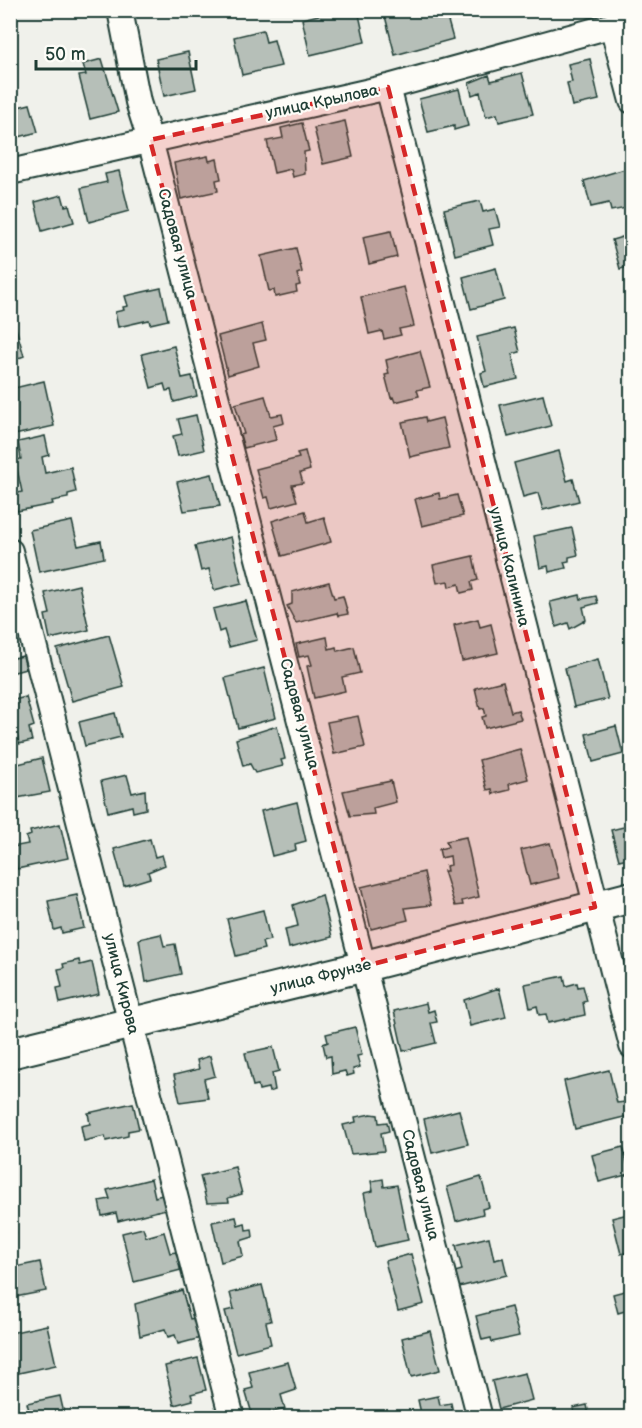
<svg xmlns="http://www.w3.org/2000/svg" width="642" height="1428" viewBox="0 0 642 1428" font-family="'Balsamiq Sans',sans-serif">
<rect width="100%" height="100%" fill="#f0f1eb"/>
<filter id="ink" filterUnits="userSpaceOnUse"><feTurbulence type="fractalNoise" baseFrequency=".0167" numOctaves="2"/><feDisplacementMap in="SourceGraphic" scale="12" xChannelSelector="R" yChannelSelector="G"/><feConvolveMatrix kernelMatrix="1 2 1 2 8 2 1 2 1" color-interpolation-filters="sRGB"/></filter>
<g filter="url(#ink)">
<path fill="#b6bfb8" stroke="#1f3d34" stroke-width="1.5" d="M339,10h19l7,32 -55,13 -8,-36z
M398,10h47l8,29 -58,16 -10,-39 14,-3z
M263,30l3,12 8,-2 7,26 -39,9 -8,-38z
M188,52l8,37 -32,7 -8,-37z
M102,59l16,53 -28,7 -11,-43 7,-1 -3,-11z
M590,59l9,41 -27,6 -5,-23 5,-1 -4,-18z
M522,73l11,41 -34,8 -2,-8 -11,3 -6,-25 -8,3 -3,-12 20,-8 2,6z
M459,89l9,37 -14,4v-4l-26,6 -9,-33z
M30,104l8,28 -27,7 -1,-30z
M345,121l8,36 -30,7 -9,-36z
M302,123l7,28 -5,1 1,22 -12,3 -2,-8 -17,4 -7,-32 16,-3 -2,-10z
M208,156l1,5 8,-2 4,20 -5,1 2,11 -37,8 -7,-36z
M625,169l7,38 -21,4 -2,-8 -18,4 -7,-26z
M119,171l10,40 -40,11 -8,-34 26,-6 -2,-8z
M62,195l3,11 4,-1 5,17 -32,9 -7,-29z
M480,201l3,11 12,-3 5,18 -11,2 4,16 -38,10 -11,-46z
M391,231l6,26 -28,7 -6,-27z
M632,234v32l-12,3 -8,-29z
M296,248l6,24 -5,2 3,11 -4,1 1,6 -22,5 -1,-7 -5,1 -8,-35z
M496,268l8,32 -33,9 -8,-32z
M404,287l10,39 -15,3 2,6 -17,4 -2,-8 -13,3 -8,-37z
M161,288l7,32 -18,4 -1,-4 -31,7 -3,-15 9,-2 -1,-3 5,-1 -3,-10z
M14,321l10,35 -8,3 1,5 -7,1v-43z
M262,324l4,16 -13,3 6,23 -31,9 -10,-39z
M514,328l6,24 -8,2 6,25 -34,8 -3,-14 5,-2 -9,-34z
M174,346l8,32 10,-2 5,20 -23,6 -3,-12 -5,1 -2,-7 -13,4 -9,-34z
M420,351l10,36 -13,3 2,6 -24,6 -2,-5 -2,1 -6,-23 4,-1 -3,-14z
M44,381l10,45 -44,10v-47z
M543,395l8,31 -43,11 -8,-32z
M265,396l6,20 11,-2 2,9 -11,3 3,14 -32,8 -4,-13 4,-1 -9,-30z
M196,415l8,35 -26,6 -5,-20 9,-2 -4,-15z
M425,417l1,5 16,-4 7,30 -39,9 -8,-35z
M45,436l4,19 -7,2 3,16 26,-6 5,25 -8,2v4l-16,3 1,3 -36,7 -3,-17 8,-2 -7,-32 6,-1 -3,-17z
M305,451l5,19 -10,3 3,10 -11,2 5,16 -26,7 -3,-11 -4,1 -8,-29 43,-11 -2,-5z
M559,451l8,30 6,-2 6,22 -36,9 -5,-17 -15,4 -9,-34z
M212,474l8,32 -36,5 -7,-29z
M439,493l1,6 17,-4 6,21 -41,10 -7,-27z
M305,511l3,11 16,-5 7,25 -49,14 -10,-35z
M72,521l6,25 23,-5 3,17 -65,14 -9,-42z
M572,528l6,27 -9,2v4l-5,1 2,6 -17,4 -1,-6 -8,2 -6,-32z
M231,537l11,46 -28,7 -5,-21 -8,2 -6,-25z
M473,556l5,24 -7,2 2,8 -12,3 -2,-9 -10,3 -1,-6 -11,2 -4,-18z
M329,582l5,16 9,-2 5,18 -10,2 -1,-3 -41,10 -9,-17 5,-2v-12z
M79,585l10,45 -39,9 -5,-24 5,-1 -5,-21z
M580,595l1,4 15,-3 2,7 -15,4 3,13 -16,9 -2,-6 -12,4 -6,-25z
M246,601l11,39 -28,7 -5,-17 -5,2 -6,-23z
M478,619l2,8 11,-3 7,29 -36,8 -8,-36z
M109,635l15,52 -52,14 -15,-52z
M327,637l2,12 7,-2 1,4 17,-4 6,26 -18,4 3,14 -31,7 -7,-32 5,-1 -3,-10 -10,2 -3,-13z
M10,645l4,13 9,-2 3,13 -15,4 -1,2z
M598,659l10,40 -34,8 -9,-39z
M264,668l12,50 -38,10 -13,-50z
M503,681l8,31 7,-2 3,9 -36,9 -3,-11 4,-1 -2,-8 -4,1 -5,-21z
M26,697l8,29 -5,2 3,13 -13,3 -2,-10 -7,1v-34z
M115,713l6,24 -36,9 -6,-24z
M358,716l7,31 -31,7 -7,-32z
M277,726l8,33 -4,1 2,6 -28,7 -5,-9 -7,2 -7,-27z
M616,726l7,28 -30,8 -7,-28z
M520,749l8,30 -19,5 1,6 -17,4 -1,-5 -5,1 -8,-30z
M42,758l8,34 -39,7 -1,-33z
M127,775l5,18 13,-3 1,19 -13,3 -1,-6 -24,6 -7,-31z
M391,781l5,21 -23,6 1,6 -24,2 -7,-25z
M297,802l9,39 -11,3 1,6 -24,6 -11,-45z
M60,824l8,34 -51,11 -5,-22 16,-3 -2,-7 5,-2 -1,-4z
M632,825v32l-13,3 -8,-30z
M466,837l13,60 -17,4 1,4 -8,1 -11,-35h3l-1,-5 5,-1 -1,-9 -9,2 -2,-9 9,-2 -2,-6z
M150,839l5,18 7,-2 3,10 -17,7 2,6 -26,8 -10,-37z
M550,843l9,35 -29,7 -9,-35z
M424,872l7,33 -26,3 3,12 -37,9 -10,-42z
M77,895l7,33 -22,5 -1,-5 -7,2 -6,-29z
M322,895l10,42 -43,11 -4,-19 13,-3 -5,-21z
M263,910l7,30 -8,2 2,7 -28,7 -9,-37z
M161,934l3,12 11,-2 6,30 -35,8 -7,-43z
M79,960l1,5 12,-3 7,32 -39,9 -3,-15 5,-1 -4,-18 6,-1 -1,-4z
M564,976l2,10 11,-3 1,4 5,-1 4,15 -4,1 2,13 -37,8 -2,-9 -7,1 -2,-9 -7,2 -5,-24z
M499,988l7,29 -36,9 -6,-26z
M426,1003l2,9 6,-2 3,12 -6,1 5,20 -33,8 -9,-40z
M355,1027l7,28 -5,1 3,11 -7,2 1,5 -7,2 -2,-5 -13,3 -1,-18 -5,1 -3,-13 5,-2 -2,-8z
M273,1047l6,24 -7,2 3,17 -6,2 -1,-4 -9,2 -1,-5 -5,1 -8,-33z
M210,1056l5,20 -11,3 4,19 -28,4 -6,-27 25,-6 -2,-9z
M609,1070l8,33 8,-1 3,14 -53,13 -11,-48z
M133,1103l6,26 -11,2v5l-22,5 -1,-5 -21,5 -3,-15 9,-2 -2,-11z
M459,1110l9,34 -36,9 -8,-34z
M371,1114l7,1 1,8 8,-1 2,9 -8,2 3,18 -33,3 -8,-29 13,-3 -1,-5z
M623,1147l7,27 -31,8 -7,-27z
M235,1167l7,27 -14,4 1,4 -22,1 -7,-27z
M481,1177l8,30 -7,2 1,5 -27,7 -9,-34z
M151,1179l4,18 7,-2 4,14 -48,12 -2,-8 -14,3 -3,-15 11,-2 -3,-9z
M383,1179l1,8 13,-2 11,55 -33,7 -11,-54 9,-2 -2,-10z
M10,1213l6,20 -6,2z
M632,1213v38l-11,3 -9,-36z
M236,1217l2,8 7,-2 1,7 6,-1 1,8 -13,4 3,15 -22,6 -9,-40z
M143,1228l3,9 18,-5 6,21 6,-1 5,18 -47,12 -12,-49z
M489,1237l5,23 9,-2 4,17 -48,12 -4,-15 7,-2 -6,-25z
M411,1254l13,50 -26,7 -13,-50z
M40,1262l6,29 -36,7v-30z
M262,1285l9,36 -5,1 5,22 -35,9 -11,-42 9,-2 -4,-16z
M632,1289v20l-14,4 -5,-19z
M182,1290l8,29 5,-1 6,20 -23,6 -3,-9 -7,2 -3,-8 -25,7 -5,-32z
M511,1307l8,29 -27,6 -1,-4 -9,2 -6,-24z
M47,1325l9,40 -42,9 -4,-18v-23z
M430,1331l10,39 -29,7 -9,-39z
M198,1358l8,32 -15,4 2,6 -19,5 -9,-39z
M288,1362l8,28 -15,5 4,14 -32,8 -8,-27 8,-2 -4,-16z
M525,1373l7,27 -33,9 -7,-28z
M60,1396l5,22h-34l-4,-15z
M438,1396l2,9 11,-2 3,15h-32l-4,-18z
M587,1405l2,10 8,-2 1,5h-23l-2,-10z"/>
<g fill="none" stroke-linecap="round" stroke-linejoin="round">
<defs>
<path id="minor" d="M120,10l18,92 12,38 330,1278
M612,25l20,76
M388,87l244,959
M10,172l378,-85 244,-67
M10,551l222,867"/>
<path id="tertiary" d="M10,1053l355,-87 267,-69"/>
</defs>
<use href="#minor" stroke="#1f3d34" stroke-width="28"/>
<use href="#tertiary" stroke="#1f3d34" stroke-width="34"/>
<use href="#minor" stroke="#fdfcf7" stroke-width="24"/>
<use href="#tertiary" stroke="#fdfcf7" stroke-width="30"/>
</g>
</g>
<path fill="#d62828" fill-opacity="0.2" stroke="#d62828" stroke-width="4.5" stroke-dasharray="12 8" stroke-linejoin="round" d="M388,87l207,820 -230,59 -215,-826z"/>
<g text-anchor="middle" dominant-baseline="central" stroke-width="4.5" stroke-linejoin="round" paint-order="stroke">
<g font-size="16" fill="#1f3d34" stroke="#fdfcf7">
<text transform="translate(322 102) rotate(-12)">улица Крылова</text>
<text transform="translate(177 244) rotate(75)">Садовая улица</text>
<text transform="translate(509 567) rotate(76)">улица Калинина</text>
<text transform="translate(299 714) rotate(75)">Садовая улица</text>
<text transform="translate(321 977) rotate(-14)">улица Фрунзе</text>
<text transform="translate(121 984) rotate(76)">улица Кирова</text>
<text transform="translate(420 1185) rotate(76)">Садовая улица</text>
</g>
</g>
<rect width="642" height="1428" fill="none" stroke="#fdfcf7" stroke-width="36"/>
<rect x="18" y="18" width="606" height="1392" fill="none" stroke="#1f3d34" stroke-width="2" filter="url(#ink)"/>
<path d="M36 60v9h160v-9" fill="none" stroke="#1f3d34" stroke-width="3"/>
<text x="45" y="60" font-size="18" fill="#1f3d34" stroke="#fdfcf7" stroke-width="4.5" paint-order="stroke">50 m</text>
</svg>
